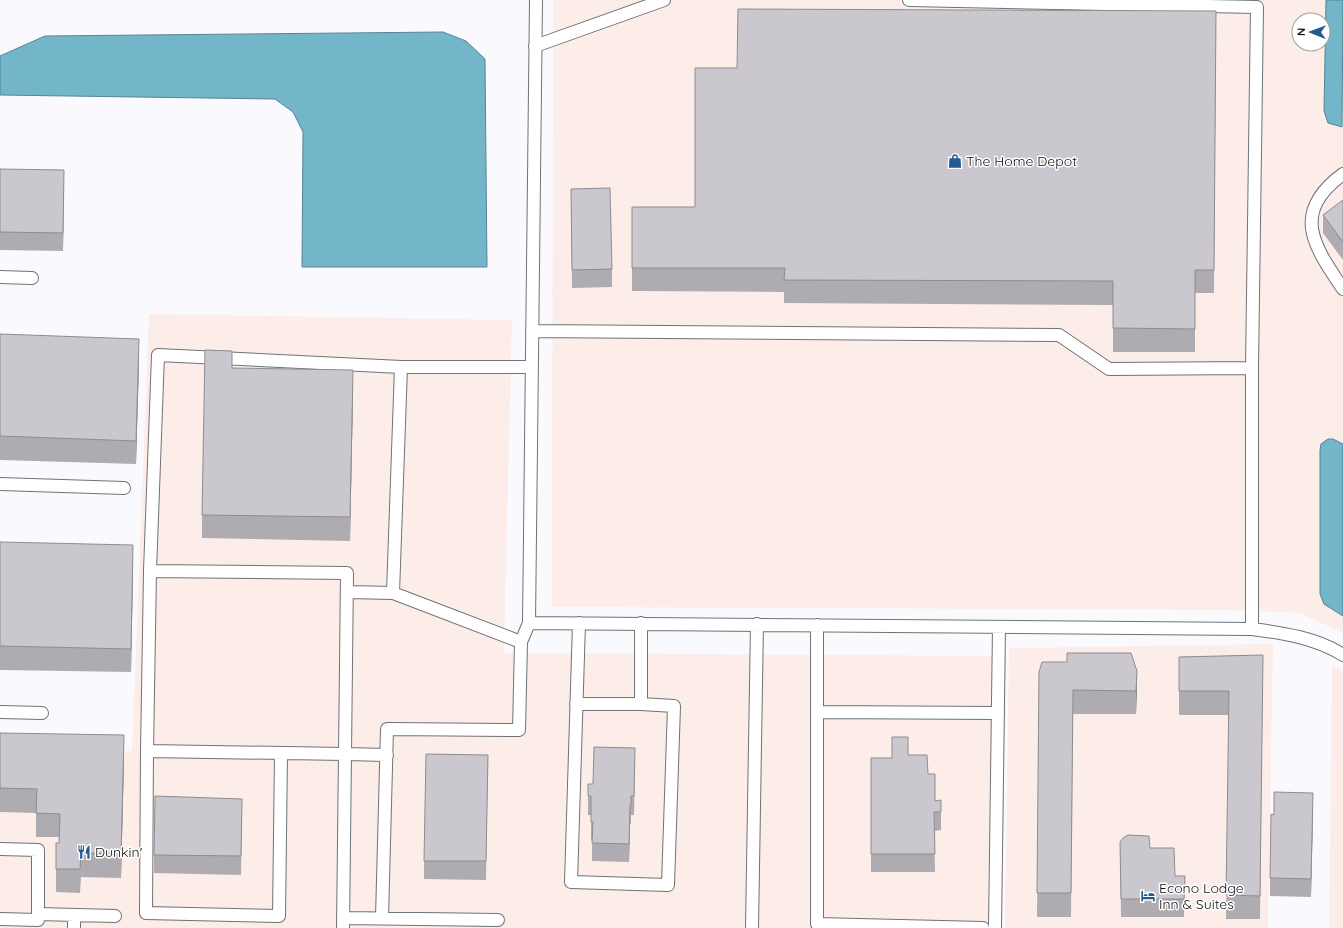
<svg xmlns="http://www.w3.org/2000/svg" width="1343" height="928" viewBox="0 0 1343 928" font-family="Quicksand,sans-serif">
<rect width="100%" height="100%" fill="#fafafe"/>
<path fill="#fdede9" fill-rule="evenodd" d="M553,0h790v633l-43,-20 -70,-3 -678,-3zM1299,20h24v24h-24z
M149,314l363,6 -8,333 502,3 -4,272h-1002v-180l132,3z
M1273,644l-5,284h-263l4,-280z
M1332,665l11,6v257h-14z"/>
<path fill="#73b5c9" stroke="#568492" d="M1326,0h17l-1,127 -14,-4 -4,-12z
M443,32l23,9 19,18 2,208h-185l1,-135 -10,-20 -18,-13 -275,-4v-39l45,-20z
M1328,439h5l10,5v172l-19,-12 -4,-10v-144l1,-6z"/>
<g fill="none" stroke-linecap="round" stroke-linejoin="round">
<defs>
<path id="service" d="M909,0l348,7 -5,361
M535,46l129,-46
M1343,174c-53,39 -29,72 0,115
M0,277l32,1
M532,331l527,4 50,34 143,-1v261
M401,367h131
M0,484l124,4
M150,571l8,-216 243,12 -8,226 -46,-1
M529,623l723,6c31,4 65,9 91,26
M579,623l-8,259 97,3 6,-179 -33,-2v-81
M817,625v299l166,4
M521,642l8,-19 7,-623
M576,704h65
M0,712l42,1
M817,712l181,1
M147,751l3,-180 197,2 -2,181 42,1
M281,753l-2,163 -133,-3 1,-162 198,3 -2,174
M0,849l38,1v70l-38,-1
M38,914l77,2
M343,918l155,2
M382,918l5,-189 132,1 2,-88 -128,-49
M74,928v-13
M752,928l5,-304
M995,928l4,-301"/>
</defs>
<use href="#service" stroke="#707176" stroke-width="14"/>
<use href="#service" stroke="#fff" stroke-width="12"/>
</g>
<path fill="#aeacb1" d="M1216,11l-2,282h-19v59h-82v-47l-329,-2v-11l-152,-1v-84h63l42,-139z
M0,169l64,19 -1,63 -63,-1z
M571,189l41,80v18l-40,1z
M1343,200v60l-20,-27v-18z
M0,334l139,28 -3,102 -136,-4z
M232,368l121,26 -3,147 -148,-3v-23z
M0,542l133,26 -2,104 -131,-2z
M1263,655l-3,264h-34l3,-204h-50v-58z
M1137,671l-1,43h-63l-2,203h-34l2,-245z
M0,733l124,26 -3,119 -40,-1 -1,16 -24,-1v-23l3,-26v-6h-23v-24l-36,-1z
M488,755l-2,125 -62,-1v-18z
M908,755l20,19 7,27 6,-1v30l-7,1 1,41h-64v-114h21z
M635,766l-1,49h-3v9h-1l-1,38 -37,-1v-21h-1v-25h-3v-31h5z
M1313,811l-2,86 -41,-1v-18l4,-63z
M242,817l-1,58 -87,-2v-18z
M1120,842l30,6 25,28h10l-1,41h-63z"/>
<path fill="#8d8c90" d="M64,170v18l-1,63v-18z
M139,339v23l-3,102v-23z
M353,370v24l-3,147v-24z
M133,545v23l-2,104v-23z
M1137,671v23l-1,20v-23z
M124,735v24l-3,119v-24z
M1313,793v18l-2,86v-18z
M630,805v19l-1,38v-18z"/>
<path fill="#cac8ce" stroke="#8d8c90" d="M738,9l478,2 -2,259h-19v59l-82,-1v-47l-329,-1 1,-12h-153v-61h63v-139h42z
M0,169l64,1 -1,63 -63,-1z
M610,188l2,81 -40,1 -1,-81z
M1343,200v42l-20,-27z
M0,334l139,5 -3,102 -136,-5z
M205,350l27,1v17l121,2 -3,147 -148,-2z
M0,542l133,3 -2,104 -131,-3z
M1067,653h64l6,18 -1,20 -63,-1 -2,203h-34l2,-221 3,-10h25z
M1263,655l-3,241 -34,-1 3,-204h-50v-34z
M0,733l124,2 -3,119 -40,-1 -1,16h-24v-26h3l1,-29 -24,-1 1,-24 -37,-1z
M892,737h16v18h19l1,19h7v27l6,-1v12h-7l1,42h-64v-96h21z
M594,747l41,1 -1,48h-3v9h-1l-1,39 -37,-1 1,-21h-2v-26h-3v-12h5z
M426,754l62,1 -2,106h-62z
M1274,792l39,1 -2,86 -41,-1 1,-64 3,1z
M155,796l87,3 -1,57 -87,-1z
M1128,835l21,1 1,12h24l1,28h10l-1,23h-63l-1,-57 3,-4z"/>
<defs>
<symbol id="shop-bare" viewBox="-9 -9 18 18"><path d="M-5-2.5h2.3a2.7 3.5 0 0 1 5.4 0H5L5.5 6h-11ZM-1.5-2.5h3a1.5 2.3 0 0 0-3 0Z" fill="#225a92" stroke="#fff" stroke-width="2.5" paint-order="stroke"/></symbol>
<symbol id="restaurant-bare" viewBox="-9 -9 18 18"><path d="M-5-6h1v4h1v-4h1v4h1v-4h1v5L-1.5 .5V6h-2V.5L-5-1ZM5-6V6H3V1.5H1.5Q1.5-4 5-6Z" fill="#225a92" stroke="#fff" stroke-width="2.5" paint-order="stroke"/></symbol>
<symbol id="hotel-bare" viewBox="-9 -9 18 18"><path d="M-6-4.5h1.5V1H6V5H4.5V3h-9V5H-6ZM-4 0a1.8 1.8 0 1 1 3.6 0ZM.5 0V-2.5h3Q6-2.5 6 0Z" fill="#225a92" stroke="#fff" stroke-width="2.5" paint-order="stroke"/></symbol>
</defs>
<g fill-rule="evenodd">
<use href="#shop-bare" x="945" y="151" width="20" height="20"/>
<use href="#restaurant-bare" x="74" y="842" width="20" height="20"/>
<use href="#hotel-bare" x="1138" y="886" width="20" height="20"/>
</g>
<g text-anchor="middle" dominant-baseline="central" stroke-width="3" stroke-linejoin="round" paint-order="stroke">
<g font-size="14" fill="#111113" stroke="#fff" text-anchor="start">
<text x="966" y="161">The Home Depot</text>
<text x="95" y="852">Dunkin'</text>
<text x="1159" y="888">Econo Lodge<tspan x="1159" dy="16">Inn &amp; Suites</tspan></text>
</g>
</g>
<g transform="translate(1311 32) rotate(271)"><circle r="19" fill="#ffffff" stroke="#a0a0a1"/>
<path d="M0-3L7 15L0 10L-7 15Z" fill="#225a92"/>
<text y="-6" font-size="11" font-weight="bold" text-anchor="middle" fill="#111113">N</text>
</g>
</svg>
